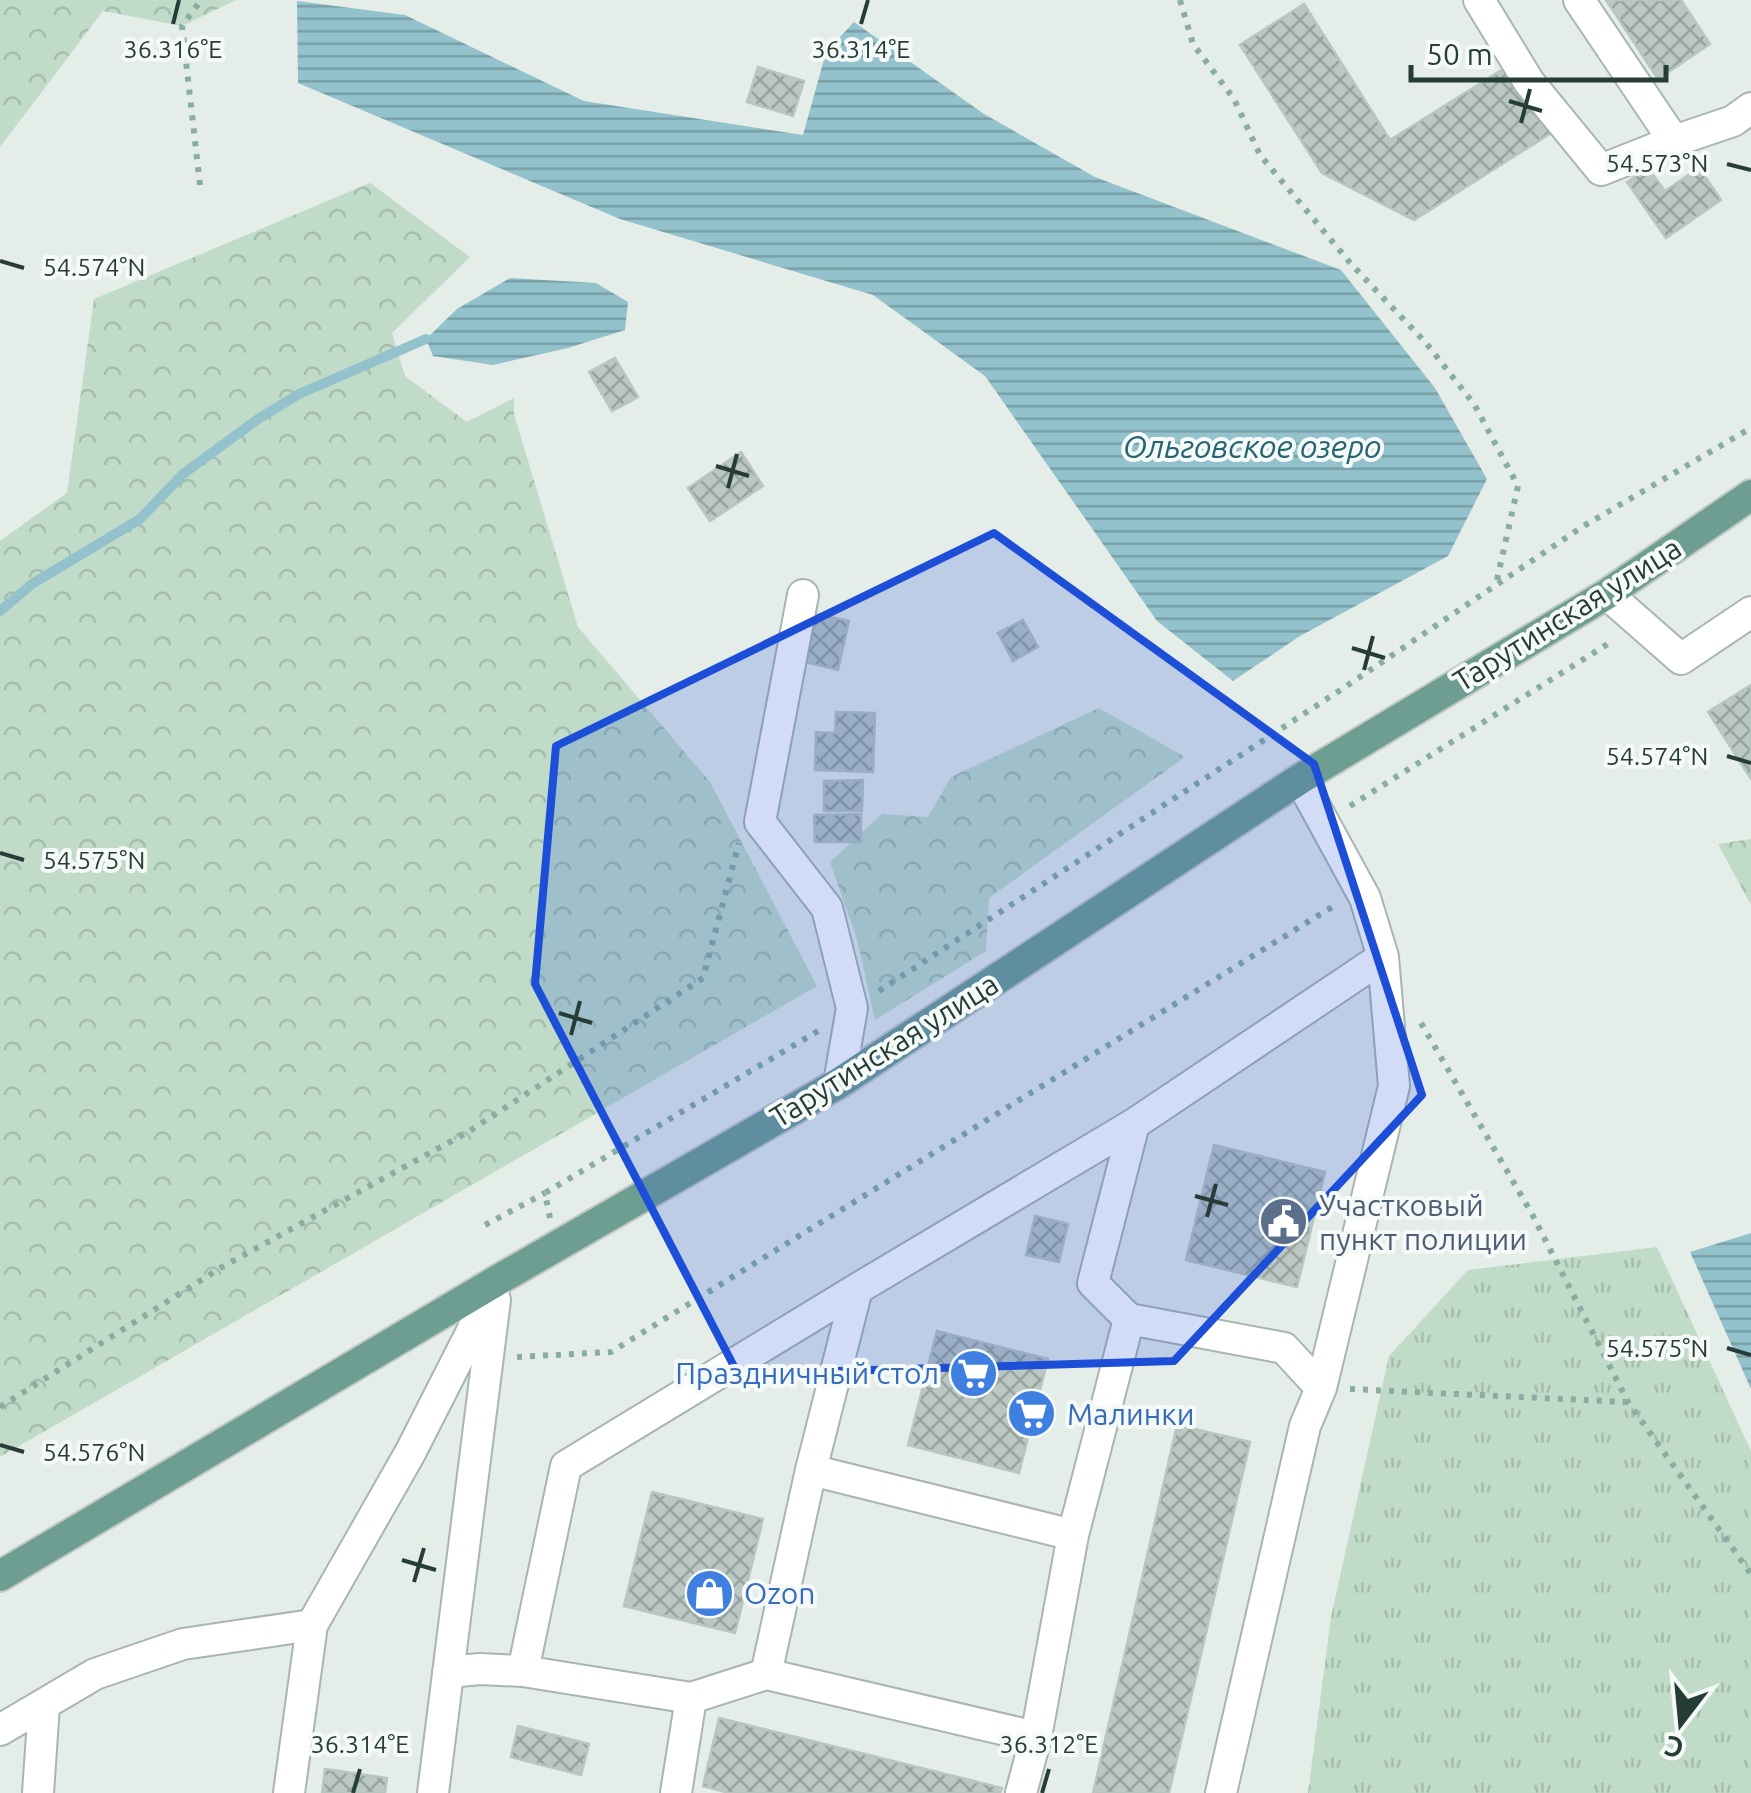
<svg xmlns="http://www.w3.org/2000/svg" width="1751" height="1793" viewBox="0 0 1751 1793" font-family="Ubuntu,sans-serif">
<defs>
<pattern id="grass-tufts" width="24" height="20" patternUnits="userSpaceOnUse" patternTransform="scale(2.5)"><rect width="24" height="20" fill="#c0dbc8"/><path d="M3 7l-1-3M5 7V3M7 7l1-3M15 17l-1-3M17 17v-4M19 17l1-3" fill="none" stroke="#a5bdac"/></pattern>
<pattern id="forest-crowns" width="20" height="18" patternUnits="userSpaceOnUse" patternTransform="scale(2.5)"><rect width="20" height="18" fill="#c0dbc8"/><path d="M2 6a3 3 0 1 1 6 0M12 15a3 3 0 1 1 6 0" fill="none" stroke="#a5bdac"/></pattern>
<pattern id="water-rules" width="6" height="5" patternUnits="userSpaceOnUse" patternTransform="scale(2.5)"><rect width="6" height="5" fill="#93c2cc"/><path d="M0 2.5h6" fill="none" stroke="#789fa6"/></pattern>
<pattern id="building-cross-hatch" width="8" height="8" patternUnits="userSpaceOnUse" patternTransform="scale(2.5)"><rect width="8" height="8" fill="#bac7c2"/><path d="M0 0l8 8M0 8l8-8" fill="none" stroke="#97a39e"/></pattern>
</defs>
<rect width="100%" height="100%" fill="#e5ede9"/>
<path fill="url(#grass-tufts)" d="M1657,1247l94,204v342h-443l23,-176 58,-261 79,-86z"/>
<path fill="url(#forest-crowns)" d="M0,0h236l-54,26 -79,-15 -103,136z
M370,183l100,74 -78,76 13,43 62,46 47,-24v16l64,213 132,155 107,204 -817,471v-916l67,-48 27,-194z
M1099,708l86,49 -196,141 -3,53 -111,69 -18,-81 -27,-77 52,-48 46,3 23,-40z
M1751,839v66l-33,-61z"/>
<path fill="url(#water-rules)" d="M297,1l108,14 179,86 219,34 23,-83 28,-30 130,92 111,63 246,93 94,118 52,91 -39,77 -148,80 -67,45 -76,-60 -172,-245 -112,-81 -253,-76 -322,-136z
M510,278l86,5 32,19 -3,28 -57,18 -75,17 -60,-9 -7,-17 31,-30z
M1751,1233v156l-61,-137z"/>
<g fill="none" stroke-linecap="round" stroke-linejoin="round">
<path stroke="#93c2cc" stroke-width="10" d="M0,611l32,-27 108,-65 43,-45 75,-55 41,-25 127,-55"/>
</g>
<path fill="url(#building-cross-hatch)" stroke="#b8c6c0" stroke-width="2.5" d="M1606,0h75l29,44 -52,35z
M1304,4l86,136 118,-74 43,67 -137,87 -92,-47 -82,-128z
M758,67l46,14 -11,35 -46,-14z
M1648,168l17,23 34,-23 22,32 -55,38 -39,-56z
M615,358l23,39 -26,14 -23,-39z
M741,452l22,34 -53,35 -22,-33z
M816,614l33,7 -11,49 -33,-8z
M1023,620l15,27 -25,14 -15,-28z
M1751,685v94l-43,-67z
M836,712l39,1 -2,59 -58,-2 1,-38 19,1z
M863,780l-1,31h-38v-30z
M861,814v28h-46l-1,-27z
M1214,1145l111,27 -28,115 -111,-27z
M1035,1216l33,8 -9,38 -33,-7z
M937,1331l111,28 -29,114 -111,-28z
M1177,1425l73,17 -81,351h-76z
M652,1492l111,27 -28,114 -111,-27z
M719,1718l283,70 -2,5h-271l-26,-7z
M518,1726l71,18 -8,31 -70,-18z
M325,1769l62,9 -2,15h-63z"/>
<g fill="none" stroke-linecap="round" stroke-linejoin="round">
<defs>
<path id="minor" d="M1479,0l50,82 72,88 73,-29
M1579,0l95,141 59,-20 18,-13
M1607,594l74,65 70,-47
M803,595l-43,227 67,86 25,100 -13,75
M1134,1124l-41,159 36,36 155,29 37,40
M811,1470l46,-181 277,-165 249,-167
M448,1672l32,-3 43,2
M691,1698l-168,-27 43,-205 291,-177
M0,1730l95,-56 88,-30 129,-19
M1036,1737l-270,-63 45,-204 262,65
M38,1793l6,-88
M289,1793l23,-168 98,-172 88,-173
M433,1793l62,-493
M676,1793l15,-95 75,-24
M1021,1793l15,-56 37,-202 56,-216
M1221,1793l84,-367 16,-38 73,-302 -11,-129 -18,-59 -65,-119"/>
<path id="major" d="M0,1576l498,-296 341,-197 461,-304 307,-185 144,-99"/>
</defs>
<use href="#minor" stroke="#a8b5b0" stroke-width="34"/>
<use href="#major" stroke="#c2c9c7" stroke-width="34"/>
<path stroke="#89ada2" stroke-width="6" stroke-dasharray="5 8" stroke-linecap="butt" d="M1180,0l13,44 41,55 26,56 92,110 74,78 48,61 44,82 -22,98
M200,185l-18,-159 19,-26
M1350,806l264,-166
M879,991l463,-302 240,-162 169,-99
M1421,1023l111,191 96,188 123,172
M550,1218l-5,-25 273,-162
M485,1225l60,-32
M517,1357l94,-5 726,-448
M1350,1389l277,13
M0,1407l222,-140 246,-135 235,-154 36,-135"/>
<use href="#minor" stroke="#fff" stroke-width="30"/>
<use href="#major" stroke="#6e9e92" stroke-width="30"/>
</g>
<path fill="#1d4ed8" fill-opacity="0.2" stroke="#1d4ed8" stroke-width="8" stroke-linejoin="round" d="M994,533l320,231 108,331 -248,266 -436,13 -203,-390 21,-238z"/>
<path fill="none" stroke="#263d37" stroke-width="4" d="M173,24l6,-24M861,24l7,-24M1509,101l33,10M1521,123l9,-34M1727,164l24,6M0,261l24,7M716,466l33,10M728,488l9,-34M1352,648l33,10M1364,670l9,-34M1727,756l24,7M0,853l24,7M559,1013l33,10M571,1035l9,-34M1195,1196l33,9M1207,1217l9,-33M1727,1348l24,7M0,1445l24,7M402,1560l34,10M414,1582l10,-34M353,1793l7,-24M1042,1793l7,-24"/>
<defs>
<symbol id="civic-disc" viewBox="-11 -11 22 22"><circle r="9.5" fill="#5c6f8a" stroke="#f5f9f7"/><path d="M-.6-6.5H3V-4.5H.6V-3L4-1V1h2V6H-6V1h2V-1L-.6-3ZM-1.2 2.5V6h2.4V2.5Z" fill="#fff"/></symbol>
<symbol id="supermarket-disc" viewBox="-11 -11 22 22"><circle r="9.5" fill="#3f7fe0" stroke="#f5f9f7"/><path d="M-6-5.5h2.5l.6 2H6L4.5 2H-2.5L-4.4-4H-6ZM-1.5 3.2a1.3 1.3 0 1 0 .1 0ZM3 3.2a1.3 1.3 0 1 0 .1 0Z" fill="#fff"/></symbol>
<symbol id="shop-disc" viewBox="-11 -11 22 22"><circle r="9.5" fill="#3f7fe0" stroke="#f5f9f7"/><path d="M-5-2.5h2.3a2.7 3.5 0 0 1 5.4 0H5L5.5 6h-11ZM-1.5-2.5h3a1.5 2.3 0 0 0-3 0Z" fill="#fff"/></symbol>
</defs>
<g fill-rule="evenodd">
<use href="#civic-disc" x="1256" y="1194" width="55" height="55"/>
<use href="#supermarket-disc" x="946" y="1346" width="55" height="55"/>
<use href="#supermarket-disc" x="1004" y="1386" width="55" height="55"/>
<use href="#shop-disc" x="682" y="1566" width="55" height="55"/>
</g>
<g text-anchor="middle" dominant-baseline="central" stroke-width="8" stroke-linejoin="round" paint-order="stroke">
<g font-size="30" fill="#263d37" stroke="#f5f9f7">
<text transform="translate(1567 614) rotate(-32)">Тарутинская улица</text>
<text transform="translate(884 1050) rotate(-32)">Тарутинская улица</text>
</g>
<g font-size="30" fill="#4e5e75" stroke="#f5f9f7" text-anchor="start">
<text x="1319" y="1205">Участковый<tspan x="1319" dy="34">пункт полиции</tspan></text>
</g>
<g font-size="30" fill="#366cbe" stroke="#f5f9f7" text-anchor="start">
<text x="939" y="1373" text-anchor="end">Праздничный стол</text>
<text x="1067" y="1414">Малинки</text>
<text x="744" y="1593">Ozon</text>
</g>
<g font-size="32" font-style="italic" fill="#256573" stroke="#f5f9f7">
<text x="1252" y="446">Ольговское озеро</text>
</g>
</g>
<g font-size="25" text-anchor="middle" fill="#263d37" stroke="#f5f9f7" stroke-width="8" stroke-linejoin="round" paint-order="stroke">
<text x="173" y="58">36.316°E</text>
<text x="861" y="58">36.314°E</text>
<text x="1657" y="172">54.573°N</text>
<text x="94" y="276">54.574°N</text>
<text x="1657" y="765">54.574°N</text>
<text x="94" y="869">54.575°N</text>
<text x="1657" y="1357">54.575°N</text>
<text x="94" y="1461">54.576°N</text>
<text x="360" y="1753">36.314°E</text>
<text x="1049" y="1753">36.312°E</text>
</g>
<g transform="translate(1681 1723) rotate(196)" stroke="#f5f9f7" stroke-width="8" paint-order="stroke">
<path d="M0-8L18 38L0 25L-18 38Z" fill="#263d37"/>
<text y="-15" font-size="28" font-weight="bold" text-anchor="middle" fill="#263d37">С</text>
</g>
<path d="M1411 65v15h255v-15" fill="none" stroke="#263d37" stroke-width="5"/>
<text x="1426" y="65" font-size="30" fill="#263d37" stroke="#f5f9f7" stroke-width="8" paint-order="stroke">50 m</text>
</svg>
